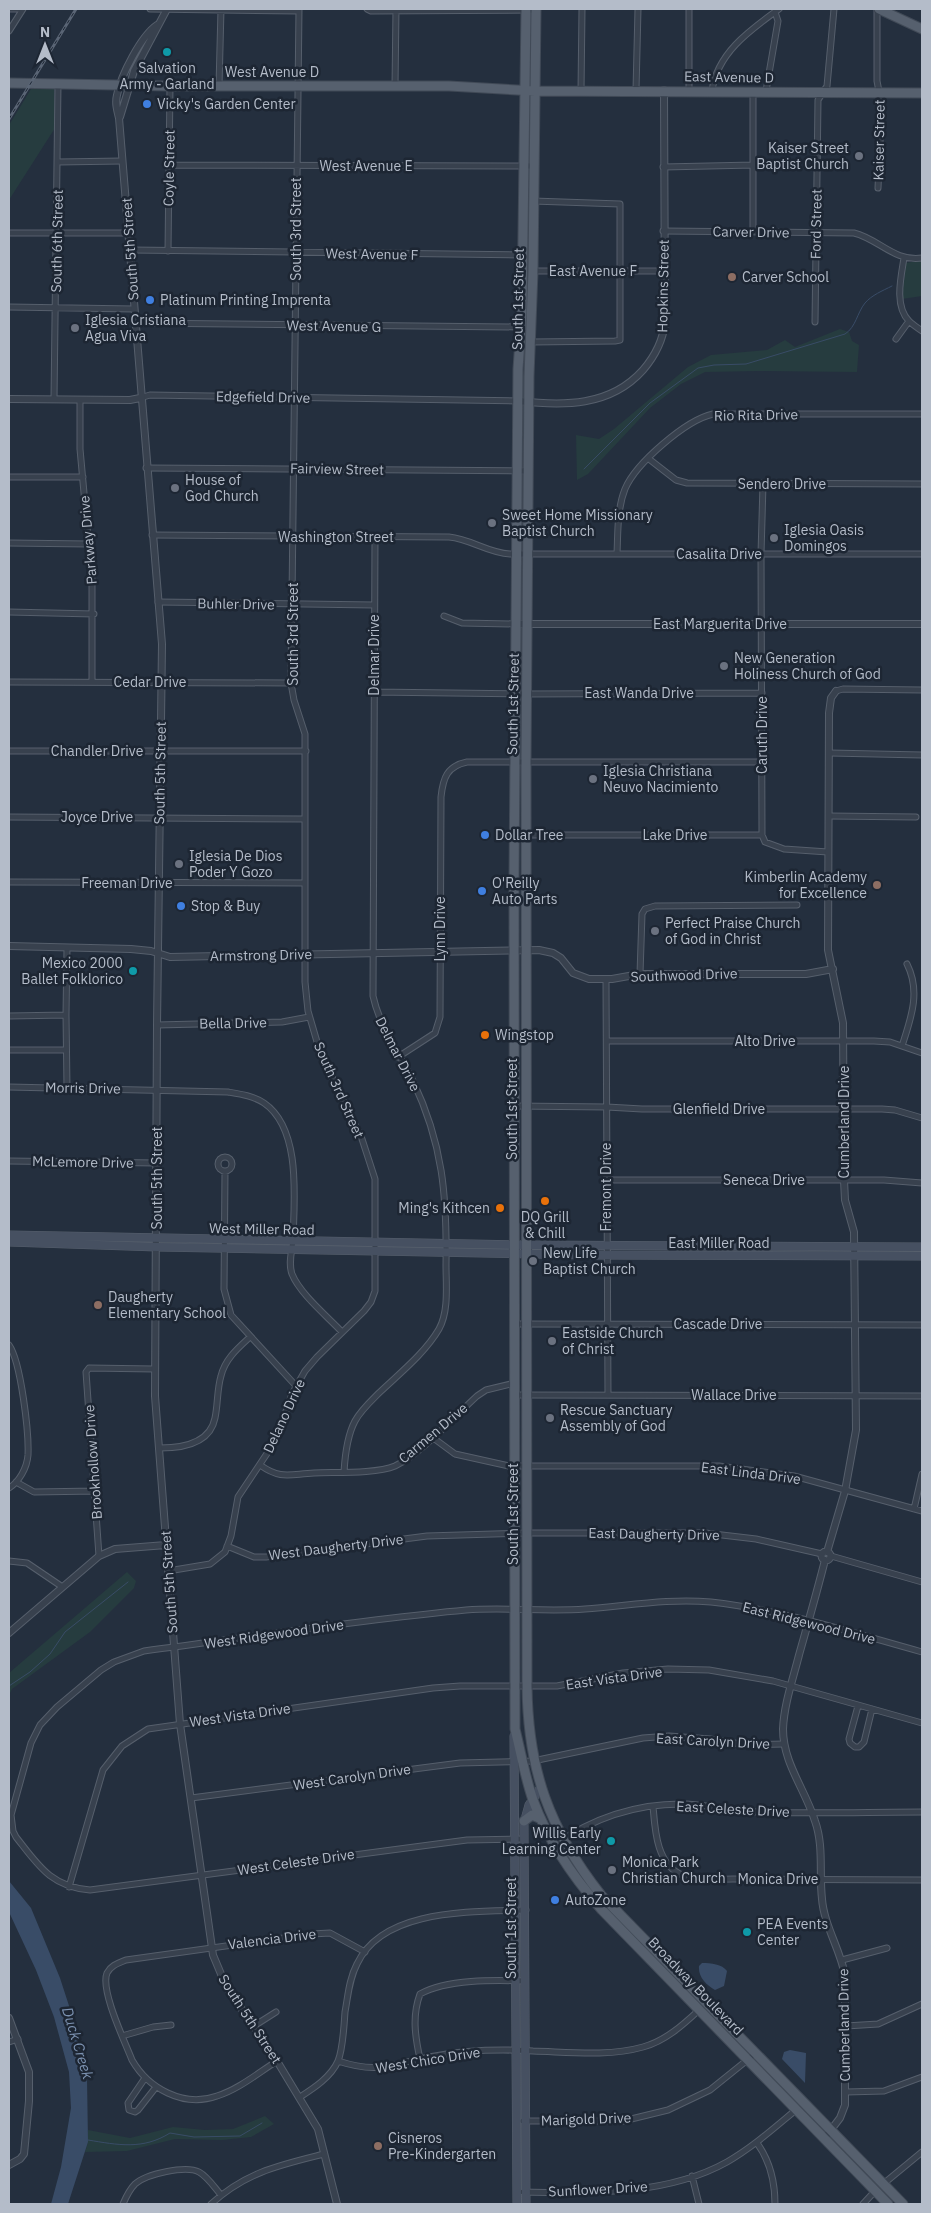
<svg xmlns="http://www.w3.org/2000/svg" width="931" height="2213" viewBox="0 0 931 2213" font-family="'IBM Plex Sans',sans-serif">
<rect width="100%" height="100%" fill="#242f3e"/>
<path fill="#263c3f" d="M31,89h23l1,39 -46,72v-75z
M922,260v36l-20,3 4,-36z
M840,329l9,3 3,9 7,4 -2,27 -99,-1 -53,1 -24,12 -31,24 -62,66 -11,6 -1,-45 23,4 15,-10 74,-62 23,-12 56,-5 18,-10 10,7z
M127,1572l9,9 -2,7 -44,44 -78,57 -3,6v-22z
M265,2116l9,8 -23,13 -29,3 -47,-1 -48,12 -42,1 3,-10v-12l42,8 43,-11 32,3 28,-1z"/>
<path fill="#394c67" d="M9,1881l22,27 29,70 11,34 16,66 1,64 -20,62h-17l10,-37 10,-59 -2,-36 -15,-55 -18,-47 -27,-58z
M702,1963c9,0 20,1 25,8l-3,15 -9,4c-9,-5 -17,-13 -16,-24z
M790,2050l16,3 -1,30 -23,-24 2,-7z"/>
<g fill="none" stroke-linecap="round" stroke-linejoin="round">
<path stroke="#394c67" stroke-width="1" d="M584,469l66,-66 48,-35 16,-3 32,-1 99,-30c11,-7 12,-21 20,-31 7,-8 17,-12 27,-17
M9,1686l21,-14 20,-18 15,-22 63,-50
M88,2140c30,5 55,10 82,-7l24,4 46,-1 22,-13"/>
<defs>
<path id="minor" d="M10,9h12
M150,9l149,2
M367,9l4,2 165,-1
M877,9v72l4,21v18l-3,68
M9,31l14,-22
M219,86l2,-77
M395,86l1,-77
M636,90l2,-81
M581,91l1,-82
M689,91v-82
M712,91c5,-38 38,-61 67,-82
M766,91l12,-70 -3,-9
M58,162l64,-1
M169,165l364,1
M663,167l91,-2
M663,231l191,2c25,6 40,29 68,25
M753,232v-140
M9,233h120
M131,250l392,5
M168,251l2,-165
M904,258c-3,19 -10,48 5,63 4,4 9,7 13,10
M532,271h132
M9,307l125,2
M815,322l3,-222 9,-14 7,-77
M135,323l387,4
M896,339l13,-18
M532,342l83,-1 5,-1v-136l-87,-3
M140,398l10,-3 368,6
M54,399l4,-315
M80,400v49l12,132v100
M649,459l27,21 11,3 235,1
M146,468l382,3
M9,477h74
M763,484l-2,70 1,281 3,7 19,7 44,3
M152,535l297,2c22,2 39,16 61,17h412
M9,543l80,1
M617,554c1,-22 0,-45 8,-65 11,-26 61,-69 88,-75h209
M158,602l216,3
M9,612l85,2
M444,616l18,7 54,1
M9,682l282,1
M836,691l7,-2 79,1
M374,692l152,2 236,-1
M9,751h297
M830,753l92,2
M829,816l87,1
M9,817l296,2
M515,835h247
M9,882l295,1
M640,974l2,-60 3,-5 10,-3 142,-1
M606,980l2,415
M9,1016l57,-1
M157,1025l125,-3 27,-5
M607,1041h267l16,1 32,11
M902,1046c9,-28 19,-54 5,-82
M9,1050h57
M398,1057l37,-24 5,-16 1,-220c2,-19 6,-31 26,-35h295
M9,1087l219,5c12,2 26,4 36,11 38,26 30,98 29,137 -1,11 -5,23 -1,34 8,20 36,43 50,58
M67,1088l-1,-73 1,-67
M515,1106l92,1 35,2h240l13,1 27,8
M218 1164a7 7 0 1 1 14 0a7 7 0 1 1-14 0Z
M9,1161l148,2
M225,1171l-1,118 7,26 66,72
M606,1180h278l38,3
M515,1324l407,1
M9,1345c12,17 20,88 19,110 -1,13 -9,27 -19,33
M516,1395l406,1
M432,1437l23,17 54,12h210l75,10 128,35
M160,1448c21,0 50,-4 55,-30 3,-14 2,-29 6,-42 4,-17 17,-28 29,-39
M260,1465c21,15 30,9 54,8 21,-1 62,1 81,-7 27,-13 59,-49 82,-70l9,-6 29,-7
M344,1472c1,-17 3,-36 11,-51 6,-11 16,-20 25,-29 20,-19 45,-39 59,-63 10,-18 7,-44 7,-64 1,-69 -3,-121 -33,-184 -14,-29 -33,-53 -40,-85l2,-459
M16,1482l18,10 62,-1
M914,1509l8,-35
M227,1546l27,11h12l161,-21 99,-3h179l51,6 66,15
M99,1556l-13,-184 3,-4 65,1
M831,1556l91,26
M9,1561l18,2 34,23
M168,1571l42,-7 15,-12 6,-16 7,-39 38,-57 16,-46 13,-23 12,-14 47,-46 7,-9 4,-11v-112l-13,-40 -42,-87 -12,-41 -3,-29v-248l-11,-34 -3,-17 8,-674
M858,1706l-9,33 1,4 5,4h4l5,-5 8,-33
M191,1798l269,-35 73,-2 110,-23 26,-2 41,3 37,6 37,-1
M653,1806c2,23 3,58 29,69 15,6 35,4 51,4l189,1
M524,1839l-57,1 -377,50c-39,-3 -52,-25 -74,-53l-3,-6 -2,-16 20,-72 9,-18 17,-18 44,-37 13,-8 30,-11c107,-14 214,-31 322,-41 39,-3 79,2 119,-1 42,-3 83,-11 126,-7 72,8 142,31 211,50
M554,1845c39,-27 84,-42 132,-41 25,1 48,8 72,8 55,2 110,0 164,0
M69,1887l34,-117 19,-24 26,-17 285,-41 27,-2h97l66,-13 45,-4 41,1 64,11 149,42
M842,1960l45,-12
M254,2026l22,-14
M846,2026l32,-2 44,-20
M122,2036l31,-9 18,-2
M9,2042l9,-3
M420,2059c-5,-23 -8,-43 0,-65 27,-15 74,-14 105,-13
M277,2061c-19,12 -38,28 -60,35 -34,12 -69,-8 -85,-36 -7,-18 -32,-70 -25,-87 4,-8 12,-10 19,-13l186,-26 18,-1 35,19
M338,2061c43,14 55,2 97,-5 32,-6 65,-7 98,-5 35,1 75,6 110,-4 22,-6 40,-22 56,-37
M145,2078l-17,25 1,7 6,2 3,-2 18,-23
M846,2092l38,-1 38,-14
M300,2097c14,-9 31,-20 38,-36 5,-12 6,-35 7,-49 3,-16 4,-33 12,-48 26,-56 116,-52 169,-54
M523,2121h100l45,-11 42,-20 46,-37
M757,2143c13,18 18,39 18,61
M692,2176l7,28
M882,2185l40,-33
M523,2192c67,1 143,4 204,-30 26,-15 47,-34 70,-53
M123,2204c3,-7 6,-14 12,-20 11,-10 51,-19 64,-12 9,5 15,15 22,23
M211,2204c35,-32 69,-39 113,-50
M863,2204l13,-14"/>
<path id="tertiary" d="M157,25c-16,11 -36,50 -40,70 -2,8 0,15 2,23l43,526 -5,381 -2,371 25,328 33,231 13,31 51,75 41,68 19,75
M120,117l14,-46 33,-62
M9,399l121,1 10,-2
M518,401c45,5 92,6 125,-31 12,-14 20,-29 22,-48l-1,-232
M517,624h405
M9,946l122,3 20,2 19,6 369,-7 14,3 8,5 12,15 16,6h23l28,-5h166l27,-5
M821.5 1556a4.5 4.5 0 1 1 9 0a4.5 4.5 0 1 1-9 0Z
M827,1552l18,-61 11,-61 -2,-198 -9,-32 -1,-20 -1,-157 -15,-73 1,-237 2,-15 5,-7
M9,1633l90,-77 16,-7 51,-4
M9,2018l20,54v29l-5,53 -4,5 -11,6
M824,2139l16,-21 5,-13v-130c-5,-26 -21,-50 -23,-76 -3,-26 2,-53 -7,-78 -10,-32 -32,-58 -32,-92 1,-25 10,-50 16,-74 9,-32 18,-63 26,-95"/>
<path id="secondary" d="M9,1235l517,10 396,2
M9,1242l148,5 432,8 333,1
M514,1736l3,468
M526,2204l-2,-381 5,-18 12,-18"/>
<path id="primary" d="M526,9l-4,302 -4,58 -4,512 1,848c6,24 10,48 18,71 15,41 40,77 69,110l286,294
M536,9l-3,262 -4,105 -3,387 1,923c1,84 22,143 74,209l302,309
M879,9l43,20
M9,83l161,3h279l86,5 387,2
M524,1821l8,-6 9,4"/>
</defs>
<use href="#minor" stroke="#565f6c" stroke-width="7"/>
<use href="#tertiary" stroke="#565f6c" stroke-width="8"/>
<use href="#secondary" stroke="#565f6c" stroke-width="9"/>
<use href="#primary" stroke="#414a57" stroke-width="11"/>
<use href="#minor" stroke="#38414e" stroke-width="5"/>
<use href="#tertiary" stroke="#38414e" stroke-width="6"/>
<use href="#secondary" stroke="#465061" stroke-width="8"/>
<use href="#primary" stroke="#56606e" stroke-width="9"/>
<defs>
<path id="rail" d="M9,119l67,-110"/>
</defs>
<use href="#rail" stroke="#5a6575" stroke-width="3"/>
<use href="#rail" stroke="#1d2633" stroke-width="1" stroke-dasharray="4" stroke-linecap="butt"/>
</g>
<g fill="#0f9aa8" stroke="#1d2633" stroke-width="2">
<circle cx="167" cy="52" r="5"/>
<circle cx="133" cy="971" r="5"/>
<circle cx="611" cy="1841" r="5"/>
<circle cx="747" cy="1932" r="5"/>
</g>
<g fill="#3f7fe0" stroke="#1d2633" stroke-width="2">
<circle cx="147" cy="104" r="5"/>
<circle cx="150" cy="300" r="5"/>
<circle cx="485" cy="835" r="5"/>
<circle cx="482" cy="891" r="5"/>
<circle cx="181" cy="906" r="5"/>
<circle cx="555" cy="1900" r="5"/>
</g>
<g fill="#6b7280" stroke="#1d2633" stroke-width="2">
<circle cx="859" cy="156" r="5"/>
<circle cx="75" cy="328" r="5"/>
<circle cx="175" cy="488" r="5"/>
<circle cx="492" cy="523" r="5"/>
<circle cx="774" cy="538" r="5"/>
<circle cx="724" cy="666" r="5"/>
<circle cx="593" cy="779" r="5"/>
<circle cx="179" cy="864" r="5"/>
<circle cx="655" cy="931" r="5"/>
<circle cx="533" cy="1261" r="5"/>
<circle cx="552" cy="1341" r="5"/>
<circle cx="550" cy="1418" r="5"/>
<circle cx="612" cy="1870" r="5"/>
</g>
<g fill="#8d6e63" stroke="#1d2633" stroke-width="2">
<circle cx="732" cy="277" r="5"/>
<circle cx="877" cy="885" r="5"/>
<circle cx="98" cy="1305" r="5"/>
<circle cx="378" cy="2146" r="5"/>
</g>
<g fill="#e8710a" stroke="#1d2633" stroke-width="2">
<circle cx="485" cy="1035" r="5"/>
<circle cx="545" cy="1201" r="5"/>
<circle cx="500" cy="1208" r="5"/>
</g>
<g text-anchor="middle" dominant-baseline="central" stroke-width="5" stroke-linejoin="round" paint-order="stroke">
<g font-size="14" fill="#b4bcc9" stroke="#1d2633" text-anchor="start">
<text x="167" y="68" text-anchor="middle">Salvation<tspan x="167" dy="16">Army - Garland</tspan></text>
<text x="157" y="104">Vicky's Garden Center</text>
<text x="849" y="148" text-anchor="end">Kaiser Street<tspan x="849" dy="16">Baptist Church</tspan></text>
<text x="742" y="277">Carver School</text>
<text x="160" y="300">Platinum Printing Imprenta</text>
<text x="85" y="320">Iglesia Cristiana<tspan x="85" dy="16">Agua Viva</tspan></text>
<text x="185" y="480">House of<tspan x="185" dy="16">God Church</tspan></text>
<text x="502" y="515">Sweet Home Missionary<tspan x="502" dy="16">Baptist Church</tspan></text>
<text x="784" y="530">Iglesia Oasis<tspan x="784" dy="16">Domingos</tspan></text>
<text x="734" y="658">New Generation<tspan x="734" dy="16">Holiness Church of God</tspan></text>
<text x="603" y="771">Iglesia Christiana<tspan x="603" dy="16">Neuvo Nacimiento</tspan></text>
<text x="495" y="835">Dollar Tree</text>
<text x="189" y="856">Iglesia De Dios<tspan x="189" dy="16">Poder Y Gozo</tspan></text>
<text x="867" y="877" text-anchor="end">Kimberlin Academy<tspan x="867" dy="16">for Excellence</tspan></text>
<text x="492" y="883">O'Reilly<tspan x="492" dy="16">Auto Parts</tspan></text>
<text x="191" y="906">Stop &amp; Buy</text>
<text x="665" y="923">Perfect Praise Church<tspan x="665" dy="16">of God in Christ</tspan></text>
<text x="123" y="963" text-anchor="end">Mexico 2000<tspan x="123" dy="16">Ballet Folklorico</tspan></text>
<text x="495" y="1035">Wingstop</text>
<text x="490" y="1208" text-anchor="end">Ming's Kithcen</text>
<text x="545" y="1217" text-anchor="middle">DQ Grill<tspan x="545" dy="16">&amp; Chill</tspan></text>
<text x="543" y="1253">New Life<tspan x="543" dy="16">Baptist Church</tspan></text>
<text x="108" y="1297">Daugherty<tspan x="108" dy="16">Elementary School</tspan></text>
<text x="562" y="1333">Eastside Church<tspan x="562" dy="16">of Christ</tspan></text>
<text x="560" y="1410">Rescue Sanctuary<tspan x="560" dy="16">Assembly of God</tspan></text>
<text x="601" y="1833" text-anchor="end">Willis Early<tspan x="601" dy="16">Learning Center</tspan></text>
<text x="622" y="1862">Monica Park<tspan x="622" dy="16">Christian Church</tspan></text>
<text x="565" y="1900">AutoZone</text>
<text x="757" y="1924">PEA Events<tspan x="757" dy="16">Center</tspan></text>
<text x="388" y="2138">Cisneros<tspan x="388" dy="16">Pre-Kindergarten</tspan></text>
</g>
<g font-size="14" fill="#b4bcc9" stroke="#1d2633">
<text x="272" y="72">West Avenue D</text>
<text transform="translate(729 77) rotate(1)">East Avenue D</text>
<text transform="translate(879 140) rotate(-89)">Kaiser Street</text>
<text x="366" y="166">West Avenue E</text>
<text transform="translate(169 168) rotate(-89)">Coyle Street</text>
<text transform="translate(816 224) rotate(-89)">Ford Street</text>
<text transform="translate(296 229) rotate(-90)">South 3rd Street</text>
<text transform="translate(751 232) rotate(1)">Carver Drive</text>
<text transform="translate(57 241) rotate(-89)">South 6th Street</text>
<text transform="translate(130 249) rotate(-94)">South 5th Street</text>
<text transform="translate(372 254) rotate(1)">West Avenue F</text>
<text x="593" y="271">East Avenue F</text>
<text transform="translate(663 286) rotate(-89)">Hopkins Street</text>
<text transform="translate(518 299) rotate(-89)">South 1st Street</text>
<text transform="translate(334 326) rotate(1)">West Avenue G</text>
<text transform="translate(263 397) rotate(1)">Edgefield Drive</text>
<text transform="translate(756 415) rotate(-1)">Rio Rita Drive</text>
<text transform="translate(337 469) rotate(1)">Fairview Street</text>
<text x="782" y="484">Sendero Drive</text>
<text x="336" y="537">Washington Street</text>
<text transform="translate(88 540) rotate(-95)">Parkway Drive</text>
<text x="719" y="554">Casalita Drive</text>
<text transform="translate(236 604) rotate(1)">Buhler Drive</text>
<text x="720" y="624">East Marguerita Drive</text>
<text transform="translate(293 634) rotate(-90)">South 3rd Street</text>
<text transform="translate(374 655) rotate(-90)">Delmar Drive</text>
<text x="150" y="682">Cedar Drive</text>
<text x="639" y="693">East Wanda Drive</text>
<text transform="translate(513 704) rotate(-89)">South 1st Street</text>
<text transform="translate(762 735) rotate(-90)">Caruth Drive</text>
<text x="97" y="751">Chandler Drive</text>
<text transform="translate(160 773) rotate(-89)">South 5th Street</text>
<text x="97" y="817">Joyce Drive</text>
<text x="675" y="835">Lake Drive</text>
<text x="127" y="883">Freeman Drive</text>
<text transform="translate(440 929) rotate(-90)">Lynn Drive</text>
<text transform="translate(261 955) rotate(-1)">Armstrong Drive</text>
<text transform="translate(684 975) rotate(-2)">Southwood Drive</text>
<text transform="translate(233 1023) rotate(-1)">Bella Drive</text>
<text x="765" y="1041">Alto Drive</text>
<text transform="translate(398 1054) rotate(63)">Delmar Drive</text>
<text transform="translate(83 1088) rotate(1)">Morris Drive</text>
<text transform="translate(339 1090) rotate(66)">South 3rd Street</text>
<text transform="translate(512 1109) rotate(-90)">South 1st Street</text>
<text x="719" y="1109">Glenfield Drive</text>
<text transform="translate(844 1122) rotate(-90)">Cumberland Drive</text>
<text transform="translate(83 1162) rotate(1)">McLemore Drive</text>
<text transform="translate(157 1178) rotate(-90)">South 5th Street</text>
<text x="764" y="1180">Seneca Drive</text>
<text transform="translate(606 1187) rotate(-90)">Fremont Drive</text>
<text transform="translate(262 1229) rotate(1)">West Miller Road</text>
<text x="719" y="1243">East Miller Road</text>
<text x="718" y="1324">Cascade Drive</text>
<text x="734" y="1395">Wallace Drive</text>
<text transform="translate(284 1416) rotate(-65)">Delano Drive</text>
<text transform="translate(433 1433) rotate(-40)">Carmen Drive</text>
<text transform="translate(93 1462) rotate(-94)">Brookhollow Drive</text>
<text transform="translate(751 1473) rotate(7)">East Linda Drive</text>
<text transform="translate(513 1514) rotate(-90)">South 1st Street</text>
<text transform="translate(654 1534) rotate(1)">East Daugherty Drive</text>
<text transform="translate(336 1547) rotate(-7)">West Daugherty Drive</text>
<text transform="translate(169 1582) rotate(-94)">South 5th Street</text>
<text transform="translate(809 1623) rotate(14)">East Ridgewood Drive</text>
<text transform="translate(274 1634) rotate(-8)">West Ridgewood Drive</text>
<text transform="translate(614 1678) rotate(-8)">East Vista Drive</text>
<text transform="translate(240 1715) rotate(-8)">West Vista Drive</text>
<text transform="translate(713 1741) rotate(3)">East Carolyn Drive</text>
<text transform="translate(352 1777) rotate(-8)">West Carolyn Drive</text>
<text transform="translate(733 1809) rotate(3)">East Celeste Drive</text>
<text transform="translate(296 1862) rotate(-8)">West Celeste Drive</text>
<text x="778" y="1879">Monica Drive</text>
<text transform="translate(511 1928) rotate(-90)">South 1st Street</text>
<text transform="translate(272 1939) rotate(-7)">Valencia Drive</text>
<text transform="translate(696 1986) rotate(46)">Broadway Boulevard</text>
<text transform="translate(250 2019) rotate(57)">South 5th Street</text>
<text transform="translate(844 2025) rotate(-91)">Cumberland Drive</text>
<text transform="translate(428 2060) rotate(-9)">West Chico Drive</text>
<text transform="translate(586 2119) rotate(-2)">Marigold Drive</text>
<text transform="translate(598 2189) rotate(-3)">Sunflower Drive</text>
</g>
<g font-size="15" font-style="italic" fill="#7c92b1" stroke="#1d2633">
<text transform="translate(78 2043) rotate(73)">Duck Creek</text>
</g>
</g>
<rect width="931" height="2213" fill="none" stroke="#b4bcc9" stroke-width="20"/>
<g transform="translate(45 45)" stroke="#1d2633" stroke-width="4" paint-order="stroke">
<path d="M0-4L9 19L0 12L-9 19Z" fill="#b4bcc9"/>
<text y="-8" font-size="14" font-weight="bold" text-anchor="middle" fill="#b4bcc9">N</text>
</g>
</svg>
